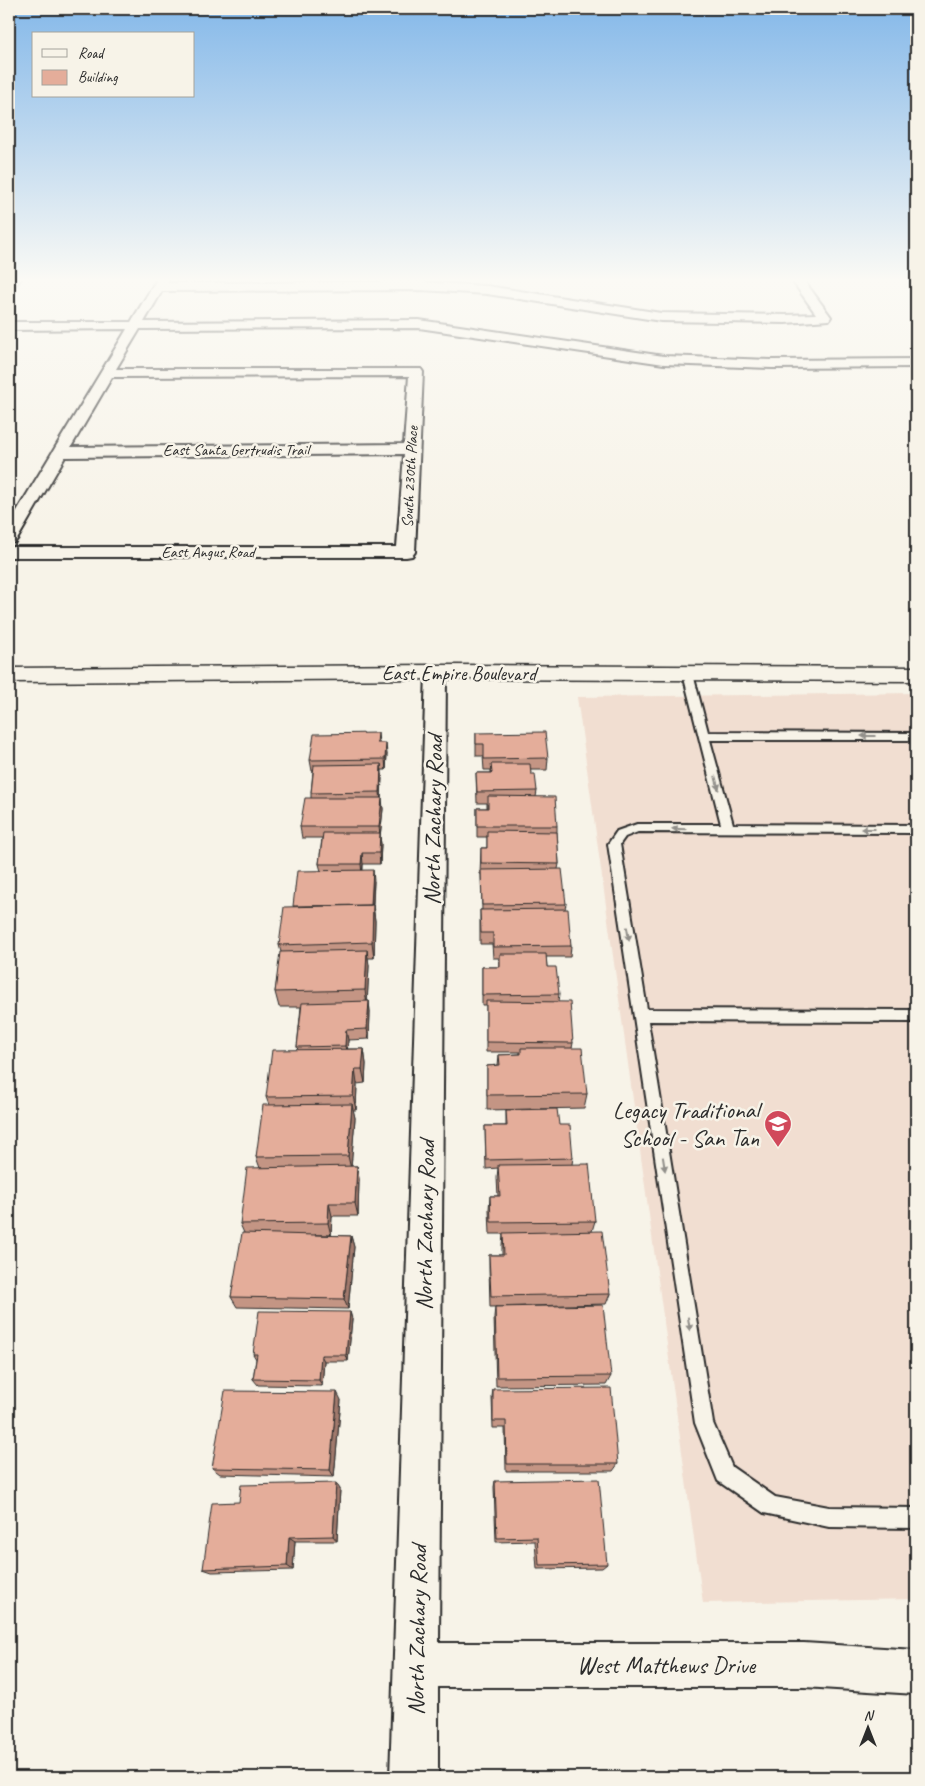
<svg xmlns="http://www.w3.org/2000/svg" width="925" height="1786" viewBox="0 0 925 1786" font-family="Caveat,sans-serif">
<rect width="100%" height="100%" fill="#f7f3e8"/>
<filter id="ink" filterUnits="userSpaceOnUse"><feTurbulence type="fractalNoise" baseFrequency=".02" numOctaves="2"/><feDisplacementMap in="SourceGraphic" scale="10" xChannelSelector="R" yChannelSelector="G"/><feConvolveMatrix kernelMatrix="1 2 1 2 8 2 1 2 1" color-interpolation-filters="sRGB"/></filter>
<g filter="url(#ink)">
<path fill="#f1ded1" d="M916,693v906l-213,4 -126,-906z"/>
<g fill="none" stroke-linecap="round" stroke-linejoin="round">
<defs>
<path id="lane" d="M688,671l5,3 15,58 208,1v7h-206l23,84 183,1v8l-278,-1 -13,5 -5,7 27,165 269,1v12l-268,-1 65,402 19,44 43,30 54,10 87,1v20l-87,-1 -65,-14 -46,-32 -23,-58 -87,-579 9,-13 20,-7h84l-38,-150z"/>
<path id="street" d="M9,279h12l-8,8 -4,2z
M157,279h12l-3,4 255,-1 66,4 174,27 124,2 31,-1 -25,-35h12l28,38 -2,3 -44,3 -124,-2 -174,-27 -66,-4 -259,1 -18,31 275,-2 245,36 108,4 144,-1v8l-144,1 -108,-4 -245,-36 -279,1 -24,40h305l2,3 -8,180 -3,4 -6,1h-397v-10h388l7,-93 -339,3 -47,81 -3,4 -6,1v-19l118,-195 -118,1v-8h122zM409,376l-5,68 -333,3 41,-70z
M436,666l7,1 3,5 -7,971h365l112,7v44l-112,-7h-366v90h-48l36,-1105 3,-5z"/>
<path id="secondary" d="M436,665l480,2v14l-480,-2 -427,3v-14z"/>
</defs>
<use href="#lane" stroke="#2b2b2b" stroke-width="4"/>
<use href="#street" stroke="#2b2b2b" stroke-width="4"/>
<use href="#secondary" stroke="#2b2b2b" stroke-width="3"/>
<use href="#lane" fill="#f7f3e8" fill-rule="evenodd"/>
<use href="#street" fill="#f7f3e8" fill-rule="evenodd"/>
<use href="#secondary" fill="#f7f3e8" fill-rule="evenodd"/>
</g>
<path fill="#c49584" stroke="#2b2b2b" d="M378,733l1,10 8,11 -1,16h-4v6l-1,22 2,11 -3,28 1,7 -1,20h-17v6l11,11 -1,24 2,16 -1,37h-6l1,8 -2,35h2l1,11 -1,27 -21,1 -1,9h17l2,15 -1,19 -8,1 -1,26h-3l2,8 -4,48h6l2,13 -1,37h-26l-1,19h-16l36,1 3,11 -6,62 -111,-2 -6,-10 13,-64 -4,-9 20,-56 -4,-11 13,-52 -3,-8 32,-47 -1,-3 4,-40h-22l-4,-15 6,-40 -2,-7 14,-38 28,-36 -2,-7 3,-26h-20l-2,-11 11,-29v-5l2,-22h-1l-2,-11z
M476,733l72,25 -1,12h-17l1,4 6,17 -1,6 21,29v6l2,32 -1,5 8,35 -1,5 6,37 -1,11h-24l1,10 12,27 -1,8 15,41 -1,5 15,46 -3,14 -97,2v-44l11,-1 1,-10 21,-1v-2h-34v-47h-4v-38h17v-9h-6l-1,-14h-12v-34h2l-1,-36h-1l1,-26h6v-11h-10v-29h10v-5h-10l-1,-30h15v-3h-7l-1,-14h-7z
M506,1110l53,15 14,33 -1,6 23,57 -3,10 18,63 -4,10 -116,3 -1,-40v-12h13v-10l1,-11h-13l-1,-25 1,-13h8l-1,-18 1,-10 -12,1 -1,-43h21z
M495,1307l116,69 -5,9 -110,1 -2,-69z
M350,1312l2,7 -4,42h-24l-2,25 -64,-1 -5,-6 3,-20 -3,-5z
M493,1389l125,75 -5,7h-107l-1,-43h-12l-1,-31z
M341,1400l-7,77 -114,-3 -8,-6z
M495,1481l112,83 -5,4 -65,1 -2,-28 -39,1 -2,-55z
M340,1489l-3,52h-42l-2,29 -81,2 -9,-3 36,-67z"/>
<path fill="#a0796c" stroke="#2b2b2b" d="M386,743l1,11 -1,16 -1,-11z
M381,764l1,12 -1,27 -1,-11z
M382,798l1,11 -3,28 1,7 -1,20 -1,-11 1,-18 -1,-8z
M362,853l1,11 -1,11 -1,-11z
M373,870l1,11 -2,36 -1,-11z
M373,905l2,16 -1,37 -2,-16z
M367,950l2,16 -2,40 -2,-16z
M369,1001l1,11 -1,27 -2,-10z
M346,1030l2,10 -1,16 -2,-10z
M364,1049l2,15 -1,19 -3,-14z
M355,1069l2,15 -1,26 -3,-14z
M352,1104l3,14 -4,51 -3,-13z
M357,1166l2,13 -1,37 -3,-13z
M329,1203l3,13 -1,19 -3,-12z
M351,1236l3,11 -6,62 -4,-10z
M350,1312l2,7 -4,42 -2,-6z
M321,1355l3,6 -2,25 -3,-6z
M337,1392l4,8 -7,77 -4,-7z
M336,1483l4,6 -3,52 -4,-5z
M289,1537l6,4 -2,29 -6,-4z"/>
<path fill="#e4ad9a" stroke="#2b2b2b" d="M545,732l3,26 -64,1v-15h-8v-11z
M378,733l-1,10h9l-1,16 -75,1 4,-26z
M381,764l-1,28 -69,1 3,-28z
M491,764h39l1,10h4l2,17 -60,1 -1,-19h16z
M488,796l67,1 2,29h-80v-18h11z
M305,798h77l-3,29h-79z
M487,831l70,1 2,32 -78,-1v-15h6z
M323,833h57l-1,20h-17l-1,11h-42z
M562,869l4,35 -84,1 -1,-35z
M373,870l-2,35 -78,1 4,-35z
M373,905l-1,37 -93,3 5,-38z
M568,909l3,37 -78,1v-14h-12l-1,-23z
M367,950l-2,40 -90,2 5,-40z
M500,954h46l1,13h9l3,27 -77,1v-28h18z
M369,1001l-2,28 -21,1 -1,16 -48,1 5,-44z
M486,1001l84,1 3,41 -87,-1z
M521,1048h61l5,46 -100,1v-29l13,-1 -1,-10 22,-1z
M364,1049l-2,20h-7l-2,27 -87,1 6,-47z
M352,1104l-4,52 -92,1 7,-52z
M557,1109l2,16h11l3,33 -87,2 -1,-34h22l-1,-16z
M589,1164l6,57 -104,1 -1,-26h10l-2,-31z
M357,1166l-2,37h-26l-1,20 -88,1 7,-56z
M602,1231l8,63 -119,2 -2,-41h15l-1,-22z
M242,1233l109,3 -7,63 -113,-2z
M603,1305l8,71 -114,1 -2,-70z
M259,1311l91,1 -4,43h-25l-2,25 -66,-1 4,-25h-4z
M611,1388l7,76h-111l-1,-43h-13v-32z
M225,1391l112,1 -7,78 -118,-2z
M599,1479l8,85 -68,1 -2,-28 -40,1 -2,-57z
M336,1483l-3,53 -44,1 -2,29 -84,3 9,-66 27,-1 2,-17z"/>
<defs><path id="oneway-solid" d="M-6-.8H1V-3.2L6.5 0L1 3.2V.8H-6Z" transform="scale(1.25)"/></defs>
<g fill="#918f8a">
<use href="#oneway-solid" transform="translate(868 736) rotate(180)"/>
<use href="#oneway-solid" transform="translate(717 783) rotate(76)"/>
<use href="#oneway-solid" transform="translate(679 829) rotate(-179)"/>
<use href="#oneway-solid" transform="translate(868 829) rotate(180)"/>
<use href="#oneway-solid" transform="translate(628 934) rotate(81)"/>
<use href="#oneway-solid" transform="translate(664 1164) rotate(81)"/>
<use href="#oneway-solid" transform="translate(689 1324) rotate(81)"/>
</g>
</g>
<linearGradient id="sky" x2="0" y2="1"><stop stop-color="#84b8e9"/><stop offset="0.53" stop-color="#fbfaf5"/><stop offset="1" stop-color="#fbfaf5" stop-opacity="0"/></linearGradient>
<rect width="925" height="529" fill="url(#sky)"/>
<defs>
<symbol id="school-pin" viewBox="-11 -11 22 30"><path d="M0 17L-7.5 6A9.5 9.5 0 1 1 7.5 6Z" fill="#d1495b" stroke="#f7f3e8"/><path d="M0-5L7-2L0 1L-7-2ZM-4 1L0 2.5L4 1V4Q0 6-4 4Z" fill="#fff"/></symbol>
</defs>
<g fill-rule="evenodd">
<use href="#school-pin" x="762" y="1108" width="32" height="43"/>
</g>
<g text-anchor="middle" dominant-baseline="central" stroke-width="5" stroke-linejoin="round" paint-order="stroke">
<g font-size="16" fill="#2b2b2b" stroke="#f7f3e8">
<text x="236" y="450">East Santa Gertrudis Trail</text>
<text transform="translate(410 477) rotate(-87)">South 230th Place</text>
<text x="208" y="552">East Angus Road</text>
</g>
<g font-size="20" fill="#2b2b2b" stroke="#f7f3e8">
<text x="459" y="673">East Empire Boulevard</text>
</g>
<g font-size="24" fill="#2b2b2b" stroke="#f7f3e8">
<text transform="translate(433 820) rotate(-89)">North Zachary Road</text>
<text transform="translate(425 1225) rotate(-89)">North Zachary Road</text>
<text transform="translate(417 1630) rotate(-89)">North Zachary Road</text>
<text x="666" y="1665">West Matthews Drive</text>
</g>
<g font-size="24" fill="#2b2b2b" stroke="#f7f3e8" text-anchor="end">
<text x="759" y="1110">Legacy Traditional<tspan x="759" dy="28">School - San Tan</tspan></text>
</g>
</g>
<rect width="925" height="1786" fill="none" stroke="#f7f3e8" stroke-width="30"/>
<rect x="15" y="15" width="895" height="1756" fill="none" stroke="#2b2b2b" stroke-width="2" filter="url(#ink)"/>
<rect x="32" y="32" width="162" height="65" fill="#f7f3e8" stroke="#a5a39c"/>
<rect x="42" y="49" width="25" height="8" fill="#f7f3e8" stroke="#a5a39c"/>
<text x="78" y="58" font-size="15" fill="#2b2b2b">Road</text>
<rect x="42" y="70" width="25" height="15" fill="#e4ad9a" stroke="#a5a39c"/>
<text x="78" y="82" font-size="15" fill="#2b2b2b">Building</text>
<g transform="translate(868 1728)" stroke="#f7f3e8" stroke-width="4" paint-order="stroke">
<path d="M0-4L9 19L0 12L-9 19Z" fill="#2b2b2b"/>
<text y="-8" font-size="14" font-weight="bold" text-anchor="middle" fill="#2b2b2b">N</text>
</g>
</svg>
